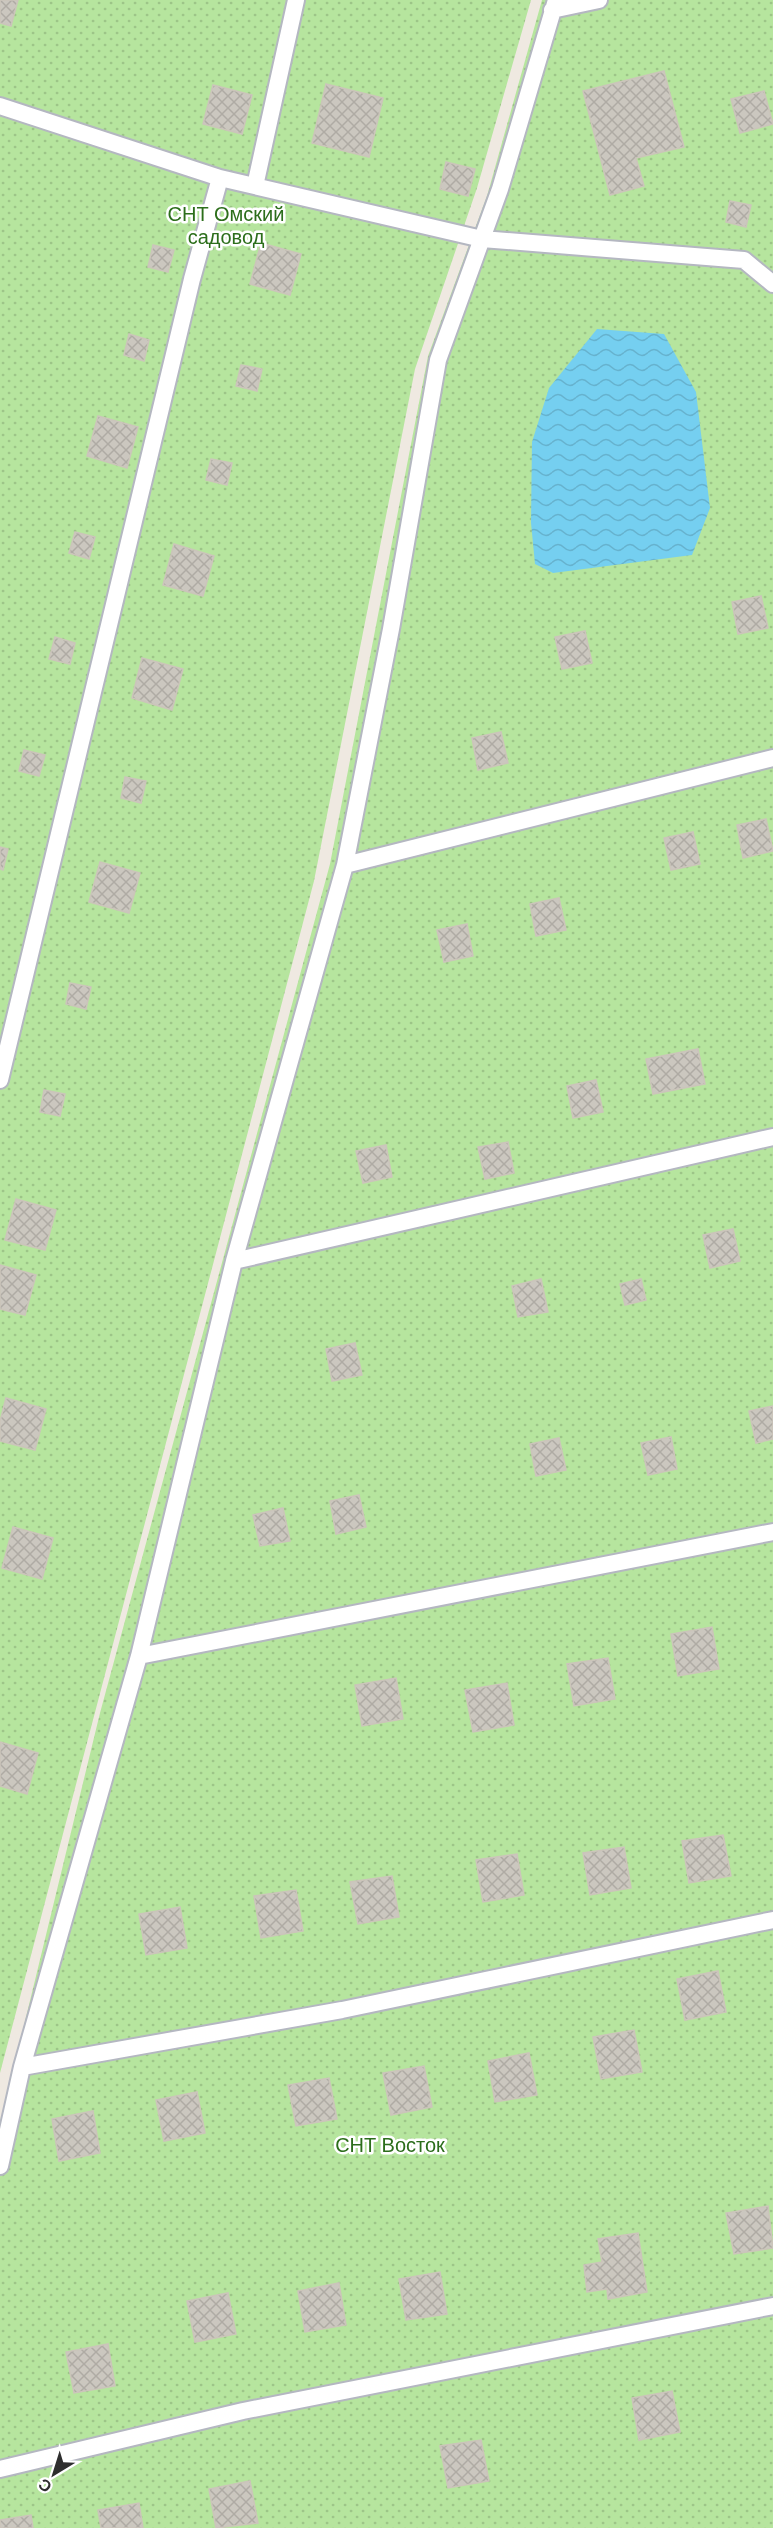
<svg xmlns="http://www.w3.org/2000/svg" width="773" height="2528" viewBox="0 0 773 2528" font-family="'DM Sans',sans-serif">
<defs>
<pattern id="park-dots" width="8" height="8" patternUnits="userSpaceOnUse" patternTransform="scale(1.5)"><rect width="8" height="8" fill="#b6e59e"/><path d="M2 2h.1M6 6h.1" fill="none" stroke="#9dc588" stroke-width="1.8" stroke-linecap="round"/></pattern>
<pattern id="water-waves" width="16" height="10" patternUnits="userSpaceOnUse" patternTransform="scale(1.5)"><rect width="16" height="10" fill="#75cff0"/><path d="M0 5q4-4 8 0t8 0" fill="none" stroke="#66b2ce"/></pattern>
<pattern id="building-cross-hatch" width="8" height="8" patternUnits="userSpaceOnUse" patternTransform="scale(1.5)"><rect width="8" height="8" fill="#cbc7bf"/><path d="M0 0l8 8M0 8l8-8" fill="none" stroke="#afaba4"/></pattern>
</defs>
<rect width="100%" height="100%" fill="#efe9e1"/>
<path fill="url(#park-dots)" d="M0,0h531l-54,188 -62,181 -101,512 -314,1192z
M542,0h231v2528h-773v-404l100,-411 230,-849 98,-508 59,-160z"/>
<path fill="url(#water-waves)" d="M597,329l67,5 32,58 14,116 -18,47 -139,18 -18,-9 -4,-41 1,-81 17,-54z"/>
<path fill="url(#building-cross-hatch)" stroke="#cbc5ba" stroke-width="1.5" d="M0,0h18l-7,26 -11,-3z
M664,71l20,76 -48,11 8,28 -34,9 -27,-104z
M326,84l57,14 -14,59 -57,-14z
M213,85l39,10 -10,39 -39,-10z
M764,91l9,33 -33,9 -9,-34z
M446,162l29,7 -7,27 -28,-7z
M730,201l21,4 -5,22 -20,-5z
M261,243l40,11 -11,41 -40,-11z
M153,245l21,5 -6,22 -20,-5z
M129,334l20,6 -5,21 -20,-6z
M241,365l21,4 -5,22 -21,-5z
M98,416l40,11 -11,41 -40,-12z
M211,459l21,4 -5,22 -21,-5z
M75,532l20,5 -6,22 -20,-6z
M174,544l40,12 -11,40 -40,-11z
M761,596l7,32 -30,6 -6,-32z
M585,631l7,32 -30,6 -7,-32z
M55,637l20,6 -5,21 -21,-5z
M142,658l41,11 -11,41 -40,-12z
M501,732l7,31 -30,7 -6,-32z
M24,750l21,5 -6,21 -20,-5z
M125,777l21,4 -5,22 -20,-5z
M766,819l7,32 -30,7 -6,-33z
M693,832l7,32 -29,6 -7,-32z
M0,847l8,2 -5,21 -3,-1z
M100,862l40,11 -11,40 -40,-11z
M559,898l7,32 -30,6 -6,-32z
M467,924l6,32 -29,6 -7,-32z
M70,983l21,4 -5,22 -20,-5z
M698,1049l7,35 -52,10 -7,-35z
M596,1080l7,32 -30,6 -6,-32z
M44,1090l21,4 -5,22 -20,-4z
M508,1142l6,31 -29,6 -7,-32z
M386,1145l6,32 -29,6 -7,-32z
M16,1199l40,11 -11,40 -40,-10z
M733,1229l7,32 -30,7 -7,-33z
M0,1265l36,10 -11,40 -25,-6z
M541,1279l7,33 -30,5 -6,-31z
M641,1279l5,21 -21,5 -5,-21z
M355,1343l7,32 -30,6 -6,-32z
M6,1398l40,11 -11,41 -35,-9v-20z
M773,1406v33l-17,4 -7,-32z
M671,1437l6,32 -29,6 -7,-32z
M559,1438l7,32 -30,6 -6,-32z
M359,1495l7,32 -30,7 -6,-33z
M283,1508l7,33 -30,5 -7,-31z
M13,1527l40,11 -11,41 -40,-11z
M712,1627l7,42 -41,7 -7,-42z
M608,1658l7,41 -41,7 -7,-42z
M396,1678l7,41 -41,7 -7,-41z
M507,1683l7,42 -41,7 -8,-42z
M0,1742l38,11 -11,41 -27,-8z
M723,1835l8,41 -42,7 -7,-42z
M624,1847l7,41 -41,7 -7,-42z
M517,1854l7,41 -41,7 -7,-42z
M392,1876l7,41 -41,7 -8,-42z
M296,1890l7,41 -42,7 -7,-42z
M180,1907l7,41 -41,7 -7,-41z
M718,1971l8,41 -41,8 -8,-41z
M634,2030l8,42 -41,7 -8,-42z
M529,2053l8,42 -42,7 -7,-41z
M424,2066l8,41 -41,8 -8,-42z
M329,2078l8,41 -41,7 -8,-41z
M197,2092l8,41 -41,8 -8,-41z
M93,2111l7,42 -41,8 -7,-42z
M768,2206l5,42 -39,6 -8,-41z
M638,2233l9,59 -39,7 -1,-10 -20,3 -3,-27 18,-3 -4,-23z
M440,2272l7,42 -41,6 -7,-41z
M339,2283l7,42 -41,7 -7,-41z
M228,2293l8,41 -41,8 -8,-41z
M108,2344l7,42 -41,7 -8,-41z
M672,2391l8,41 -41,8 -7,-42z
M481,2440l8,41 -41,7 -8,-42z
M250,2481l8,42 -42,5 -7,-39z
M139,2503l4,25h-42l-3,-18z
M31,2515l2,13h-33v-8z"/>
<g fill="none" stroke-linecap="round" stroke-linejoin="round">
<defs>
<path id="service" d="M552,10l47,-10
M0,106l220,72 262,61 262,21 29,24
M255,186l41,-186
M345,865l428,-107
M0,1080l192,-801 28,-101
M234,1261l539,-124
M139,1656l634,-124
M22,2067l320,-57 431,-90
M0,2166l22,-99 117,-411 95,-395 111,-396 46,-236 47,-269 62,-171 56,-189
M0,2469l243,-58 530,-105"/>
</defs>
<use href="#service" stroke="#b4b7c1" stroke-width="20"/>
<use href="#service" stroke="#fff" stroke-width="16"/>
</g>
<g text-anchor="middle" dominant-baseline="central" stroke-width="5" stroke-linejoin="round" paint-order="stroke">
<g font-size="20" fill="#2c6e1b" stroke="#fff">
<text x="226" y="214">СНТ Омский<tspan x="226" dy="23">садовод</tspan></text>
<text x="390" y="2145">СНТ Восток</text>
</g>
</g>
<g transform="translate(54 2474) rotate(218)" stroke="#ffffff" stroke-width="4.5" paint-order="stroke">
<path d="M0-4.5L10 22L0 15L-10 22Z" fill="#2e2e2e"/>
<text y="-9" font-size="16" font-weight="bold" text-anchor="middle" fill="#2e2e2e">С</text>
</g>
</svg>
